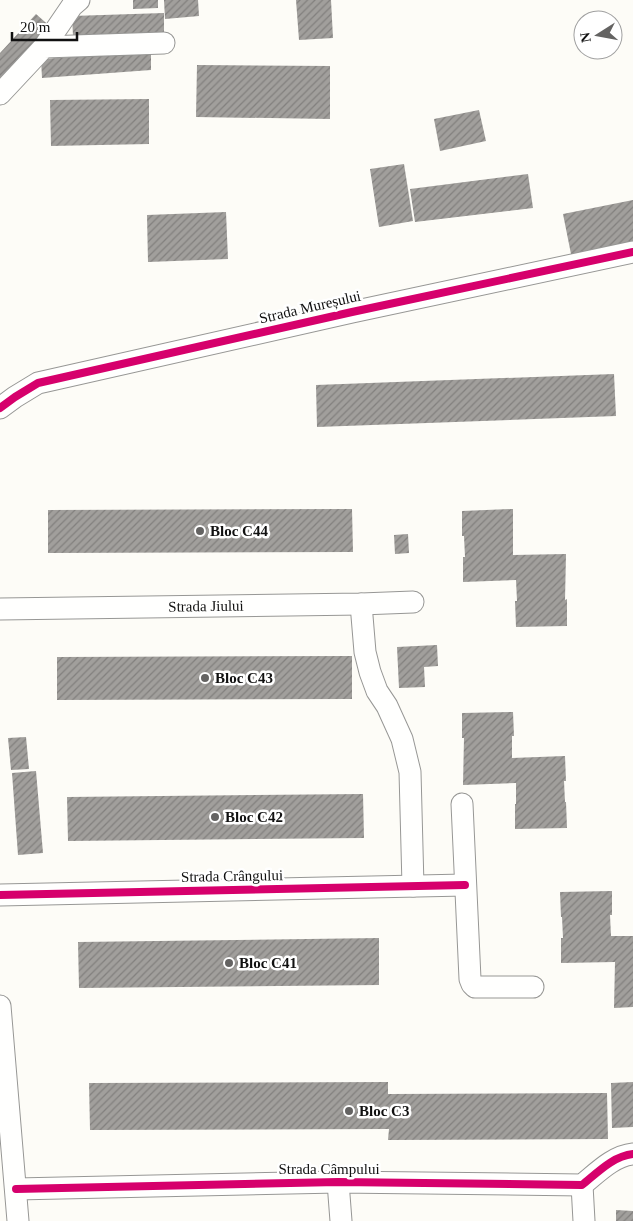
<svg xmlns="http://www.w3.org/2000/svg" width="633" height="1221" viewBox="0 0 633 1221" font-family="Georgia,serif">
<defs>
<pattern id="building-hatch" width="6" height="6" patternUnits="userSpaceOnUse" patternTransform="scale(1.25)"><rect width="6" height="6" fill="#a19f9c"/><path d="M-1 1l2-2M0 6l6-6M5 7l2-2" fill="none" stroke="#82807e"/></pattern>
</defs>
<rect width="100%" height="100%" fill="#fdfcf7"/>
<path fill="url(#building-hatch)" d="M133,0h25v8l-25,1z
M164,0h34l1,16 -34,3z
M296,0h35l2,38 -34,2z
M164,13v20l-91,3 -1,-20z
M36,14l17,15 -53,57v-33z
M151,52v18l-109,8 -1,-19z
M197,65l133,1v53l-134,-2z
M149,99v45l-98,2 -1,-46z
M479,110l7,31 -46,10 -6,-32z
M404,164l9,57 -34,6 -9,-58z
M528,174l5,34 -118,14 -5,-33z
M633,200v47l-61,12 -9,-45z
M226,212l2,47 -80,3 -1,-47z
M614,374l2,42 -299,11 -1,-42z
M352,509l1,43 -305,1v-43z
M513,509v46l53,-1 -1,46 2,-1v27l-51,1 -1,-26h2l-1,-21 -53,2v-25h2l-1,-21h-2v-25z
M408,534l1,19 -14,1 -1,-19z
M437,645l1,21 -14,1 1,20 -26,1 -2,-41z
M352,656v43l-295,1v-43z
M513,712l1,24h-2v22l53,-2 1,25h-2l1,21h1l1,26 -52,1v-25h1v-21l-53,2 1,-47h-2v-25z
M26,737l3,32 -18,1 -3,-32z
M36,771l7,82 -25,2 -6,-82z
M363,794l1,44 -296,3 -1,-44z
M612,891v24h-2l1,21h22v71l-19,1 1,-46 -54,1v-25h2l-1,-21h-1l-1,-25z
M379,938v47l-300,3 -1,-46z
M388,1082v12l219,-1 1,46 -220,1 1,-11 -299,1 -1,-47z
M633,1082v45l-21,1 -1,-45z
M616,1210l17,1v10h-17z"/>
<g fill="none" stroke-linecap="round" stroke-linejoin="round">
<defs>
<g id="minor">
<path d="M44,47l28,-41 7,-6"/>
<path d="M0,94l44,-47 120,-4"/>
<path d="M0,408l15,-11 23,-14 314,-71 281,-60"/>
<path d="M361,604l4,48 5,20 7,19 10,15 15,33 8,33 3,114"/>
<path id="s1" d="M0,609l361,-5 52,-2"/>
<path d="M462,804l8,175 2,5 3,3h58"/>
<path d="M0,895l465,-10"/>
<path d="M0,1006l18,215"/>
<path d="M338,1182l3,39"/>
<path d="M582,1185l2,36"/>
<path d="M16,1189l322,-7 244,3c15,-12 31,-29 51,-31"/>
</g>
</defs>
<use href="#minor" stroke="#979795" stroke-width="23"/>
<use href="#minor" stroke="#fffffe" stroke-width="21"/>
<defs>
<path id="cycleway" d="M0,408l15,-11 23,-14 314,-71 281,-60
M0,895l465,-10
M16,1189l322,-7 244,3c15,-12 31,-29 51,-31"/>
</defs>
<use href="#cycleway" stroke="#fff" stroke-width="11"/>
<use href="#cycleway" stroke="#d6006c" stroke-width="8"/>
</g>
<g fill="#646362" stroke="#fff" stroke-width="2">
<circle cx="200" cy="531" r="5"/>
<circle cx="205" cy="678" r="5"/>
<circle cx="215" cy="817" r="5"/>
<circle cx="229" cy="963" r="5"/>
<circle cx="349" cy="1111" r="5"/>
</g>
<g text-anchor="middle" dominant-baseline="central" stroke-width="5" stroke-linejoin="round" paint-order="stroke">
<g font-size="15" fill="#111" stroke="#fff">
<text transform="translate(310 307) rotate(-13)">Strada Mureșului</text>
<text stroke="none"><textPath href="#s1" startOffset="206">Strada Jiului</textPath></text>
<text transform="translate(232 876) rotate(-1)">Strada Crângului</text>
<text x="329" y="1169">Strada Câmpului</text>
</g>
<g font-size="15" font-weight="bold" fill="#111" stroke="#fff" text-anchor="start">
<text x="210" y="531">Bloc C44</text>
<text x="215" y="678">Bloc C43</text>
<text x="225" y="817">Bloc C42</text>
<text x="239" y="963">Bloc C41</text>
<text x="359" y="1111">Bloc C3</text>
</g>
</g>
<g transform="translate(598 35) rotate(259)"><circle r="24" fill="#ffffff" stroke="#a0a0a0"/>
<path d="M0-4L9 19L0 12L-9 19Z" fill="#646362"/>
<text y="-8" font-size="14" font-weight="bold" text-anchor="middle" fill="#111111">N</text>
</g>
<path d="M12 32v8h65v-8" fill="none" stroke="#111111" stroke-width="2.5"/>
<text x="20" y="32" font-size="15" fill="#111111" stroke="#ffffff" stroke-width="4" paint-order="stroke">20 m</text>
</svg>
